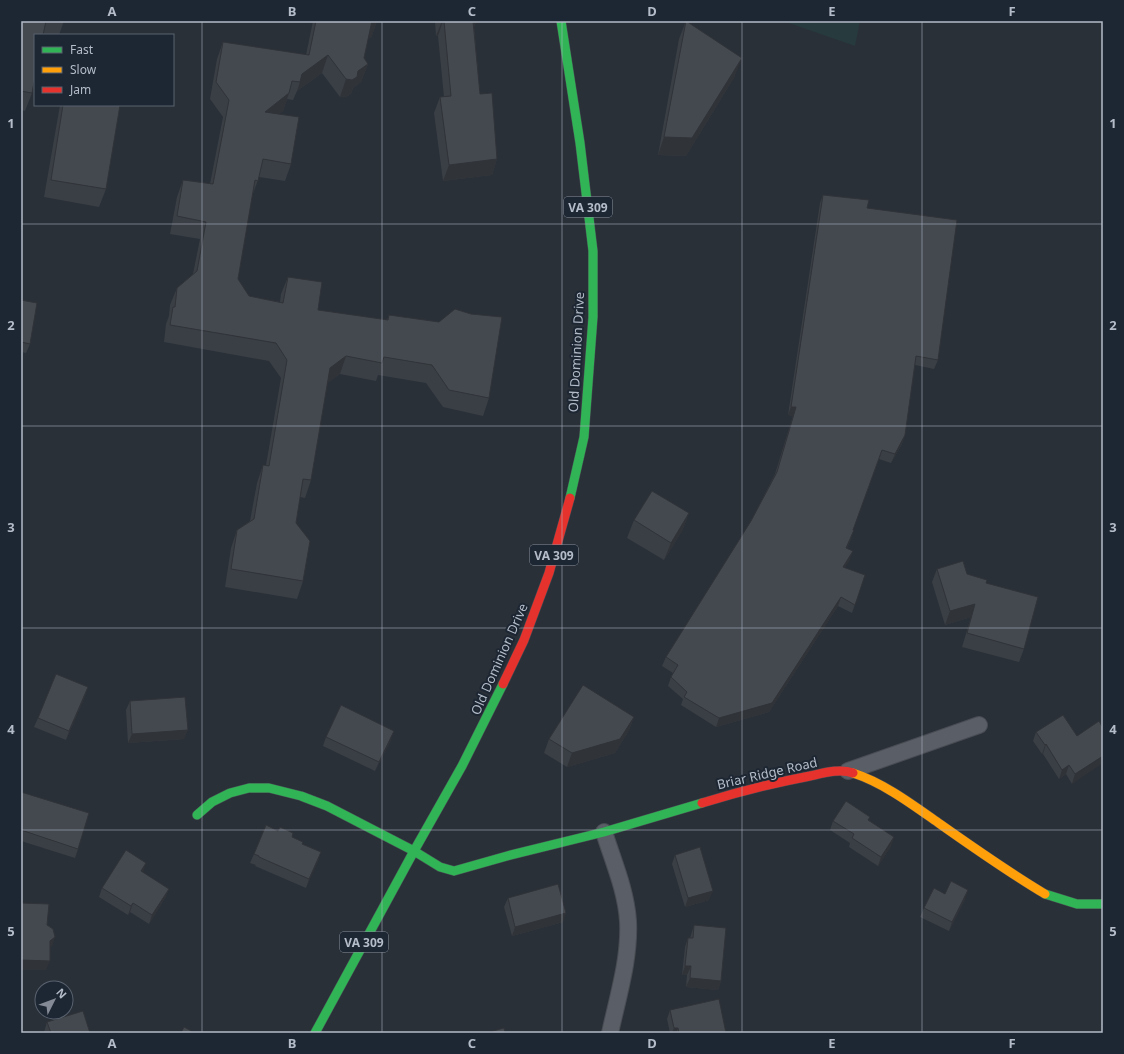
<svg xmlns="http://www.w3.org/2000/svg" width="1124" height="1054" viewBox="0 0 1124 1054" font-family="'Noto Sans',sans-serif">
<rect width="100%" height="100%" fill="#2a3038"/>
<path fill="#273a3e" d="M783,21h77l-5,25z"/>
<g fill="none" stroke-linecap="round" stroke-linejoin="round">
<defs>
<path id="street" d="M848,771l131,-46
M604,832c9,29 22,58 24,89 2,37 -10,75 -18,112"/>
<path id="fast" d="M561,21l19,122 13,108v66l-9,120 -14,61
M197,815l15,-13 18,-9 19,-5h20l32,8 26,10 87,45 26,16 14,4 53,-15 97,-24 98,-29
M1045,894l32,10h26
M315,1033l99,-182 48,-85 41,-82"/>
<path id="slow" d="M853,773c31,10 60,32 87,51 34,24 68,48 105,70"/>
<path id="jam" d="M503,684l21,-44 25,-67 21,-75
M702,803c36,-11 71,-20 108,-27 13,-3 30,-8 43,-3"/>
</defs>
<use href="#street" stroke="#484c53" stroke-width="18"/>
<use href="#fast" stroke="#484c53" stroke-width="10"/>
<use href="#slow" stroke="#484c53" stroke-width="10"/>
<use href="#jam" stroke="#484c53" stroke-width="10"/>
<use href="#street" stroke="#5a5e66" stroke-width="16"/>
<use href="#fast" stroke="#30b455" stroke-width="9"/>
<use href="#slow" stroke="#ff9f0a" stroke-width="9"/>
<use href="#jam" stroke="#e5322d" stroke-width="9"/>
</g>
<path fill="#3a3f45" d="M21,21h43l-5,14h-24l-3,58 -7,18 -4,-1z
M313,21h64l-6,17 -3,-1 -4,21 4,6 -7,18 -8,6 -2,6 -5,3h-6l-18,-24 -25,18 -4,9 -6,-1 -4,12 -4,3 12,50 -6,17 -26,-4 -8,22 -13,80 11,17 31,6 1,-8 7,-17 30,33 69,10 2,-5 100,83 -6,18 -40,-9 -17,-24 -48,-8 -2,6 -36,-7 -13,9 -16,97 -6,18 -5,-1 -4,26 7,58 -6,18 -72,-12 6,-39 6,-18 13,-9 7,-38 6,-18h3l15,-87 -12,-17 -105,-19 2,-18 3,-8 1,-11 7,-17 16,-14 7,-35 -30,-5 7,-37 6,-17 27,4 13,-67 -13,-18 7,-40 6,-17 83,13z
M435,21h42l-1,3h-1l-1,3 6,67 17,65 -5,16 -49,6 -9,-68 6,-16h4l-6,-61h-2z
M686,21l49,55 -49,80 -28,-1 21,-116z
M60,105h60l-14,84 -7,18 -55,-10z
M823,195l44,13 71,152 -4,9 -19,-4 -13,79 -11,19 -12,-4 -26,71 -2,9 -4,9 3,11 -6,9 21,7 -13,38 -14,-7 -69,106 -53,15 -35,-22 2,-6 -15,-13 3,-9 2,-4 -11,-7 4,-9 85,-136 24,-47 18,-58 -5,-1 32,-212z
M21,300l9,44 -4,9 -5,-1z
M689,513l-7,18 -18,29 -37,-22 7,-18z
M937,569l30,5 19,9 38,66 -5,13 -57,-15 9,-30 -26,8 -13,-43z
M85,696l-19,44 -32,-13 4,-9z
M130,701l54,38 -56,4 -2,-33z
M634,717l-5,13 -14,23 -48,14 -23,-14 5,-14z
M1103,728l-31,56 -6,-10 -7,5 -16,-25h-1l-9,-13 3,-9 41,4z
M326,737l65,3 -16,31 -52,-25z
M21,792l57,57 -3,9 -54,-17z
M869,820l22,26 -13,20 -29,-19 1,-4 -20,-13 3,-9z
M292,837l10,7 19,8 -15,36 -51,-22 1,-1 -6,-2 4,-9z
M675,855l34,45 -24,7 -13,-43z
M142,872l27,17 -4,9 -16,26 -19,-12 -2,3 -29,-18 3,-9z
M945,894l20,5 -16,32 -29,-14 4,-9z
M508,898l55,24 -51,14 -8,-29z
M694,925l27,56 -3,9 -32,-3 1,-12h-5l3,-28 3,-9h2l1,-3z
M670,1010l56,23h-56l-3,-14z
M47,1022l43,11h-45l-1,-1z"/>
<path fill="#303338" d="M372,21h5l-6,17 -5,-1z
M442,21h1l-5,15h-2z
M471,21h6l-1,3h-1l-3,7z
M328,55l-6,18 -25,18 3,-9 2,-8z
M742,58l-7,18 -49,80 -28,-1 6,-18z
M368,64l-7,18 -8,6 -2,6 -5,3h-6l6,-18z
M289,93l-6,18 -25,19 7,-18z
M497,159l-5,16 -49,6 6,-16z
M346,356l-6,18 -17,12 7,-18z
M791,407h5l-3,9 -5,-1z
M905,435l-3,9 -11,19 4,-9z
M689,513l-7,18 -18,29 7,-17z
M854,530l-3,9 -8,17 3,-8z
M853,551l-3,8 -10,17 3,-9z
M841,597l-3,9 -69,106 -53,15 3,-9z
M975,604l-4,13 -26,8 5,-14z
M88,687l-3,9 -19,44 3,-9z
M634,717l-5,13 -14,23 -48,14 5,-14z
M188,730l-4,9 -56,4 4,-9z
M394,731l-3,9 -16,31 4,-9z
M1046,744l-3,10h-1l3,-9z
M1103,756v7l-31,21 3,-10z
M1069,765l-3,9 -7,5 3,-9z
M894,837l-3,9 -13,20 3,-9z
M321,852l-3,10 -12,26 3,-9z
M146,863l-3,9 -6,8 4,-9z
M169,889l-4,9 -16,26 3,-9z
M968,890l-3,9 -16,32 3,-9z
M713,891l-4,9 -24,7 3,-9z
M133,903l-3,9 -2,3 3,-9z
M566,913l-3,9 -51,14 3,-9z
M55,937l-3,9 -5,4 3,-9z
M21,960l29,1 -4,9h-25z
M685,966h6l-4,9h-5z
M690,978l31,3 -3,9 -32,-3z
M674,1028h4l-2,5h-4z"/>
<path fill="#444950" stroke="#303338" d="M21,21h25l-3,14h-8v42l-3,16 -11,-2z
M316,21h56l-8,37 4,6 -10,7 -1,6 -5,3 -6,-1 -18,-24 -26,19 -2,8 -8,-1 -3,12 -24,19 34,5 -8,47 -28,-5 -5,22 -3,-1 -17,99 11,17 34,7 5,-26 34,5 -4,28 70,10 1,-5 50,7 16,-13 16,5 31,3 -13,81 -40,-8 -17,-25 -48,-8 -2,6 -36,-7 -16,12 -19,112 -8,-1 -7,44 14,18 -7,40 -72,-12 6,-39 17,-11 9,-54 6,1 18,-106 -11,-17 -106,-18 3,-18h2l2,-19 20,-17 9,-49 -29,-6 6,-36 30,4 16,-84 -13,-18 7,-40 86,13z
M444,21h29l7,73 12,-1 5,66 -48,6 -9,-68 11,-1z
M686,21l56,37 -50,80 -28,-1z
M63,105h57l-14,84 -55,-9z
M823,195l46,5 -2,8 90,12 -19,140 -22,-4 -11,79 -10,19 -13,-4 -29,80h1l-8,18 7,3 -10,16 22,8 -10,30 -14,-8 -69,106 -53,15 -35,-21 3,-5 -16,-15 7,-12 -12,-8 85,-136 26,-49 19,-65h-5z
M21,300l16,3 -7,41 -9,-2z
M652,491l37,22 -18,30 -37,-23z
M963,561l4,13 20,6 -1,3 52,14 -14,52 -57,-16 8,-29 -25,7 -13,-42z
M56,674l32,13 -19,44 -31,-13z
M583,685l51,32 -14,22 -48,14 -23,-14z
M185,697l3,33 -56,4 -2,-33z
M341,705l53,26 -15,31 -53,-25z
M1063,715l14,21 22,-15 4,7v28l-28,18 -6,-9 -7,5 -16,-26 -1,1 -9,-13z
M21,792l68,21 -11,36 -57,-19z
M846,801l24,16 -2,3 26,17 -13,20 -29,-19 2,-4 -21,-13z
M266,825l12,6 2,-4 13,6 -1,4 11,5 -1,2 19,8 -12,27 -50,-22v-1l-5,-2z
M700,847l13,44 -25,7 -13,-43z
M126,850l20,13 -5,8 28,18 -17,26 -19,-12 -2,3 -29,-18z
M951,881l17,9 -16,32 -28,-14 10,-20 11,6z
M558,884l8,29 -51,14 -7,-29z
M21,903l28,1 -2,21 6,4 2,8 -5,4v20l-29,-1z
M694,925l32,3 -5,53 -31,-3 1,-12h-6l3,-28h5z
M719,999l7,34h-47l-1,-5h-4l-4,-18z
M83,1011l7,22h-39l-4,-11z
M184,1027l11,6h-14z
M504,1028l1,5h-19z"/>
<path fill="none" stroke="#b4bcc9" stroke-width="1" stroke-opacity="0.55" d="M202,21v1012M382,21v1012M562,21v1012M742,21v1012M922,21v1012M21,224h1082M21,426h1082M21,628h1082M21,830h1082"/>
<g text-anchor="middle" dominant-baseline="central" stroke-width="4" stroke-linejoin="round" paint-order="stroke">
<g fill="#1d2633" stroke="#878f9c" stroke-width="1">
<rect x="564" y="197" width="48" height="20" rx="3"/>
<rect x="530" y="545" width="48" height="20" rx="3"/>
<rect x="340" y="932" width="48" height="20" rx="3"/>
</g>
<g font-size="12" font-weight="bold" fill="#b4bcc9">
<text x="588" y="207">VA 309</text>
<text x="554" y="555">VA 309</text>
<text x="364" y="942">VA 309</text>
</g>
<g font-size="13" fill="#b4bcc9" stroke="#1d2633">
<text transform="translate(576 352) rotate(-87)">Old Dominion Drive</text>
<text transform="translate(499 659) rotate(-66)">Old Dominion Drive</text>
<text transform="translate(767 773) rotate(-13)">Briar Ridge Road</text>
</g>
</g>
<rect width="1124" height="1054" fill="none" stroke="#1d2633" stroke-width="44"/>
<rect x="34" y="34" width="140" height="72" fill="#1d2633" stroke="#59626f"/>
<rect x="42" y="47" width="20" height="6" fill="#30b455" stroke="#59626f"/>
<text x="70" y="54" font-size="12" fill="#b4bcc9">Fast</text>
<rect x="42" y="67" width="20" height="6" fill="#ff9f0a" stroke="#59626f"/>
<text x="70" y="74" font-size="12" fill="#b4bcc9">Slow</text>
<rect x="42" y="87" width="20" height="6" fill="#e5322d" stroke="#59626f"/>
<text x="70" y="94" font-size="12" fill="#b4bcc9">Jam</text>
<g transform="translate(54 1000) rotate(48)"><circle r="19" fill="#1d2633" stroke="#59626f"/>
<path d="M0-3L7 15L0 10L-7 15Z" fill="#848b96"/>
<text y="-6" font-size="11" font-weight="bold" text-anchor="middle" fill="#b4bcc9">N</text>
</g>
<rect x="22" y="22" width="1080" height="1010" fill="none" stroke="#b4bcc9" stroke-width="1.5"/>
<g font-size="13" text-anchor="middle" font-weight="bold" fill="#b4bcc9">
<text x="112" y="16">A</text>
<text x="292" y="16">B</text>
<text x="472" y="16">C</text>
<text x="652" y="16">D</text>
<text x="832" y="16">E</text>
<text x="1012" y="16">F</text>
<text x="11" y="128">1</text>
<text x="1113" y="128">1</text>
<text x="11" y="330">2</text>
<text x="1113" y="330">2</text>
<text x="11" y="532">3</text>
<text x="1113" y="532">3</text>
<text x="11" y="734">4</text>
<text x="1113" y="734">4</text>
<text x="11" y="936">5</text>
<text x="1113" y="936">5</text>
<text x="112" y="1048">A</text>
<text x="292" y="1048">B</text>
<text x="472" y="1048">C</text>
<text x="652" y="1048">D</text>
<text x="832" y="1048">E</text>
<text x="1012" y="1048">F</text>
</g>
</svg>
